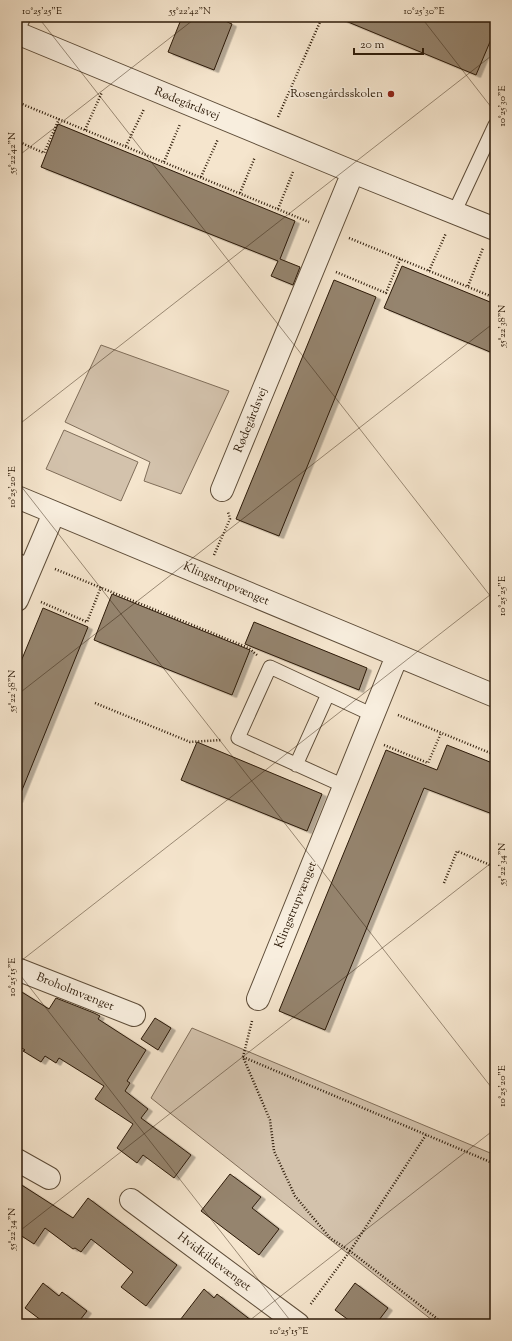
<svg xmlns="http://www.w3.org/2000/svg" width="512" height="1341" viewBox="0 0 512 1341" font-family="'Sorts Mill Goudy',serif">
<defs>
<filter id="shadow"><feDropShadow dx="4.5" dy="2.5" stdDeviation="0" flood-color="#0004"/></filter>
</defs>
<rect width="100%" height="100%" fill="#f5e5cd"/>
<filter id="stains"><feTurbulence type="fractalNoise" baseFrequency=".005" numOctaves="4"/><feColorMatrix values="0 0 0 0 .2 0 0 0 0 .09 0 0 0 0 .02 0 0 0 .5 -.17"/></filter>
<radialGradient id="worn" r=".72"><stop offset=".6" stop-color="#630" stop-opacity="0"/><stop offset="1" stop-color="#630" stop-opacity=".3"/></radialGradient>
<path fill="#d3c2ac" stroke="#806e5a" d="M101,345l128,46 -48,103 -37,-13 6,-19 -85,-40z
M64,430l74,32 -17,39 -75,-32z
M192,1028l303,127v169h-58l-286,-226z"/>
<path fill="#95846e" stroke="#2c1a08" filter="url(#shadow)" d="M182,17h34l16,7 -18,46 -46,-18z
M336,17h159v13l-19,45z
M58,124l237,97 -15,38 20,8 -7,18 -22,-9 7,-15 -237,-94z
M402,266l93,38v50l-111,-46z
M334,280l42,17 -97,239 -43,-17z
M112,594l138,56 -18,45 -138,-55z
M43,608l45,19 -70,173 -1,-129z
M254,622l113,46 -8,22 -114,-46z
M197,742l125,52 -15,37 -126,-51z
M447,745l48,19v51l-71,-27 -99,242 -46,-19 107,-261 51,20z
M17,989l32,20 7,-11 38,15 6,3 -2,3 48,31 -19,31 3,2 -5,8 23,18 -7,9 50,37 -17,23 -31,-23 -6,8 -20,-15 16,-24 -38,-25 9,-13 -45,-28 -3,5 -11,-7 -4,6 -18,-11 2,-1 -8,-5z
M155,1018l16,10 -13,22 -17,-11z
M230,1174l31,23 -9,11 27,21 -20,26 -58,-44z
M17,1182l56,36 15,-20 89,67 -31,41 -25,-19 12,-15 -42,-33 -10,13 -6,-4 -2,1 -28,-21 -11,16 -17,-11z
M43,1283l16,13 3,-4 25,19 -10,13h-31l-21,-16z
M355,1283l33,25 -12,16h-22l-19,-14z
M204,1289l10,9 3,-4 39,30h-79z"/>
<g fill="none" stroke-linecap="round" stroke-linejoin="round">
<defs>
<path id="lane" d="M17,33l7,-16
M454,213l41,-88
M17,560l15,6
M296,765l32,-71
M344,786l-106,-48 32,-71 103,48"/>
<path id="street" d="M17,33l336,139 142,57
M222,490l131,-318
M17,497l478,199
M17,600l37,-87
M17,969l117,46
M258,999l139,-343
M17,1160l32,18
M131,1200l167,124"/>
</defs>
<use href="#lane" stroke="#5e4d39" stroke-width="15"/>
<use href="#street" stroke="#5e4d39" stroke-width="24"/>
<path stroke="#2c1a08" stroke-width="2.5" stroke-dasharray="1 2" stroke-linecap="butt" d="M17,102l292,120
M278,117l42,-95
M85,130l17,-38
M17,141l27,12 15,-34
M126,146l18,-37
M164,162l16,-38
M201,177l17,-38
M240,193l15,-36
M278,209l15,-37
M349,238l146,60
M429,271l17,-38
M336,272l50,21 14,-34
M468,286l15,-38
M214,555l16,-36 -2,-7
M55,569l189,77 6,3 7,6
M41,602l46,20 14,-35
M95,703l95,39 32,-2
M398,715l97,40
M384,745l44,18 13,-30
M444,883l13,-32 38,16
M252,1021l-9,36 27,63 4,31 21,45 35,42 20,13 -40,54
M243,1057l252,107
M426,1135l-76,116 94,73"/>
<use href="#lane" stroke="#f8eede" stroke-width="13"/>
<use href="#street" stroke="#f8eede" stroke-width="22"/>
</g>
<path fill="none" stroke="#2c1a08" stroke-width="1" stroke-opacity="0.45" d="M38,17l457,585M421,17l74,95M17,157l180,-140M17,426l478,-373M17,481l478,611M17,695l478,-373M17,964l478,-373M17,971l276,353M17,1233l478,-373M245,1324l250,-195"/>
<circle fill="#8f2418" stroke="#f8eede" stroke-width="1.5" cx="391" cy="94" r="4"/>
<g text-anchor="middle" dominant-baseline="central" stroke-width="3" stroke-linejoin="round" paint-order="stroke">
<g font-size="12" fill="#2c1a08" stroke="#f8eede" text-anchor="end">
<text x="383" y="94">Rosengårdsskolen</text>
</g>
<g font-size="12" fill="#2c1a08" stroke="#f8eede">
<text transform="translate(187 104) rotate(22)">Rødegårdsvej</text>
<text transform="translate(251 420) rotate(-68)">Rødegårdsvej</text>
<text transform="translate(226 584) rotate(23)">Klingstrupvænget</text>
<text transform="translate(296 905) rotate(-68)">Klingstrupvænget</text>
<text transform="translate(75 992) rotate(22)">Broholmvænget</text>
<text transform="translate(214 1262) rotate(37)">Hvidkildevænget</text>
</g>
</g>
<rect width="512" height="1341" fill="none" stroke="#f5e5cd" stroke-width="44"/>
<path d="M354 48v6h69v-6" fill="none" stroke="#2c1a08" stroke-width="2"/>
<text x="360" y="48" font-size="12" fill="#2c1a08" stroke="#f8eede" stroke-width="3" paint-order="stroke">20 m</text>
<rect x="22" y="22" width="468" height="1297" fill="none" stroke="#2c1a08" stroke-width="1.5"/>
<g font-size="10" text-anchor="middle" fill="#2c1a08">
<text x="42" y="14">10°25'25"E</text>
<text x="190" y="14">55°22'42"N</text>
<text x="424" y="14">10°25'30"E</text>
<text transform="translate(501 106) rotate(-90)" y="4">10°25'30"E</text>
<text transform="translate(11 153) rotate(-90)" y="4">55°22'42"N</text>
<text transform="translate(501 326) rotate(-90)" y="4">55°22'38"N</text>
<text transform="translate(11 487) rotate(-90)" y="4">10°25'20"E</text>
<text transform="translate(501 596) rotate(-90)" y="4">10°25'25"E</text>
<text transform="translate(11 691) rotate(-90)" y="4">55°22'38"N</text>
<text transform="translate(501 864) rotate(-90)" y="4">55°22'34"N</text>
<text transform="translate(11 977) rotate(-90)" y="4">10°25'15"E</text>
<text transform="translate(501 1086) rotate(-90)" y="4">10°25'20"E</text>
<text transform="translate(11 1229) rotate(-90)" y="4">55°22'34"N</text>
<text x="289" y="1334">10°25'15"E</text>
</g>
<rect width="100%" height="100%" filter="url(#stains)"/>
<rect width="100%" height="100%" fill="url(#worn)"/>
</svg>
